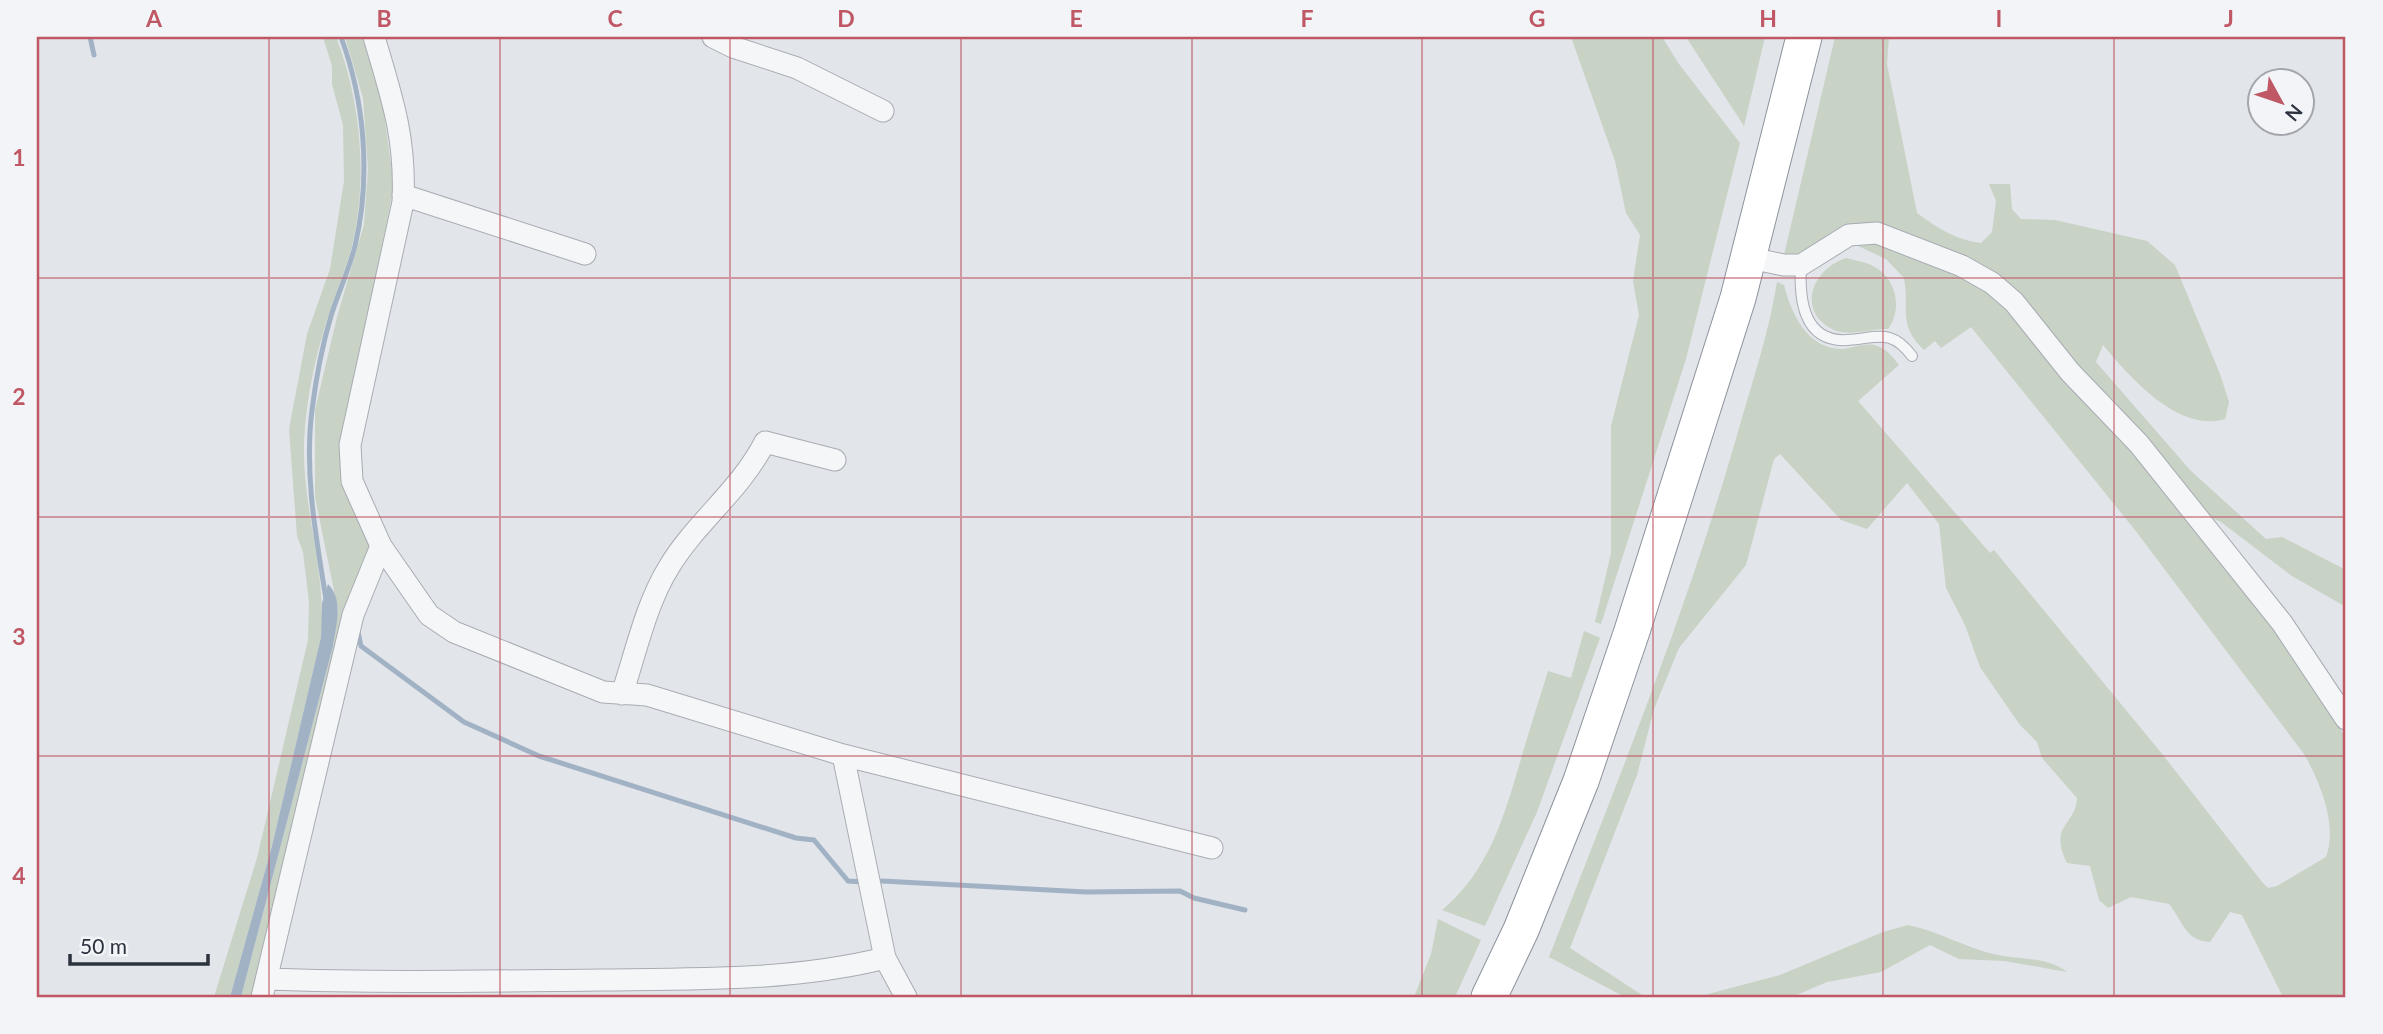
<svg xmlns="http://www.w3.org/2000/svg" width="2383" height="1034" viewBox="0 0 2383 1034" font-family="Lato,sans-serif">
<rect width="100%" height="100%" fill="#e2e5e9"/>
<path fill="#c8d2c5" d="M323,37h13c25,64 32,142 16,209 -6,24 -17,47 -24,71 -13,40 -22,83 -24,125 -2,66 23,130 17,195l-49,209 -42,151h-16l43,-139 51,-218 1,-38 -6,-50 -6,-16 -8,-107 18,-95 23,-65 14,-88 -1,-56 -11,-41v-18z
M345,37h20l17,62 12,87 -33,163 -17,70 -4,36 32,93 -118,449h-13l92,-351 5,-36 -23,-113v-87l22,-93 27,-92 4,-56 -5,-71z
M1571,37h91l17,27 61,79 -54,216 -85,265 -6,-2 16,-69v-127l28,-111 -6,-34 7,-46 -14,-22 -11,-52z
M1686,37h79l-21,89z
M1835,37h54l-2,27 30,149c20,15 39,27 64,30l11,-11 4,-31 -7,-17h21l2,25 9,10 34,1 92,21 28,24 45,109 9,28 -4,17c-47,14 -95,-42 -122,-74l-7,17 94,108 76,69 16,-2 64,33v37l-54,-31 -71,-54 -18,-8 -183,-212 -146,-79c-34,-2 -56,33 -90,32z
M1872,237l74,27 68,43 219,264 87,121 26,47v258h-63l-41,-82 -12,-3 -20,30c-25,-1 -27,-21 -41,-38l-38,-7 -23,11 -9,-8 -9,-34 -23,-3c-19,-39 9,-37 10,-65l-35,-40 -5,-16 -17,-17 -40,-58 -15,-42 -19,-37 -7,-64 -32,-41 -40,46 -26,-9 -61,-66 -6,5 -28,106 -67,83 -25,61 -17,66 -67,173 75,49h-20l-76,-40c68,-174 138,-346 189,-525 14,-50 31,-99 39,-150l7,3c7,28 23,64 58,64 11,-1 21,-6 32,-4 12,3 18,11 25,20l-41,36 132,152 4,-3 169,205 99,127 6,6 9,-2 49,-29c12,-32 -6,-75 -22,-103l-169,-224 -164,-203 -30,21 -6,-7 -11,9c-27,-26 -14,-40 -20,-72l-18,-19 -30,-14z
M1846,258c10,3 23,4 32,11 19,13 24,41 10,60 -16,-1 -38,8 -54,1 -38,-18 -23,-60 12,-72z
M1584,631l16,7 -63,174 -52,114 -43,-16c47,-39 62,-93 79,-151 8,-29 18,-58 27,-88l23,7z
M1438,919l43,21 -26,57h-41l17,-43z
M1908,925c30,6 56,22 85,29 24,6 54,2 74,18l-62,-11 -46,-2 -29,-14 -49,27 -54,10 -35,15h-86l2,-3 72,-19 103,-43z"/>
<path fill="#a2b2c5" d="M328,584c16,16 8,41 5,62l-92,351h-11l42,-151 49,-209 1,-34z"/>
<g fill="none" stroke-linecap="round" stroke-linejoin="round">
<path stroke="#a2b2c5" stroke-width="5" d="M90,37l4,18
M326,599c-10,-62 -22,-126 -14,-189 4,-32 10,-64 19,-94 7,-23 18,-46 24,-70 16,-68 10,-144 -14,-209
M358,632l3,14 103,76 75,34 257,82 18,2 34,41 15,1
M882,881l204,11 94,-1 14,7 51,12"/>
<defs>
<path id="service" d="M1801,265c-2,34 2,78 47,75 29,-2 43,-12 64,16"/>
<path id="minor" d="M374,37c18,61 32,100 29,165l-53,243 2,36 29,65 48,69 25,17 149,60 44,3 196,60 369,93
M713,37l20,10 64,21 86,43
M403,195l182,59
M1750,258l34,7h17l48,-30 28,-2 85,33 30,17 22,19 56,70 69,72 143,179 64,96
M622,694c14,-42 24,-90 47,-127 27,-45 70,-75 96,-125l70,18
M843,755l42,203 21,39
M267,979c111,4 222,2 333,1 94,-1 193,1 285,-22
M262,997l91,-382 28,-69"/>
<path id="trunk" d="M1489,997l32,-67 60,-149 51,-150 106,-333 66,-261"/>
</defs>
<use href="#service" stroke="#a8acb3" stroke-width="12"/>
<use href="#minor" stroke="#a8acb3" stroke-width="23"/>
<use href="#trunk" stroke="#8c939e" stroke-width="37"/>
<use href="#service" stroke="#f5f6f8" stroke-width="10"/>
<use href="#minor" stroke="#f5f6f8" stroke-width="21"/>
<use href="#trunk" stroke="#fff" stroke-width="35"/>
</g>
<path fill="none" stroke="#bf5765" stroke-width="2" stroke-opacity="0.55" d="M269,37v960M500,37v960M730,37v960M961,37v960M1192,37v960M1422,37v960M1653,37v960M1883,37v960M2114,37v960M37,278h2309M37,517h2309M37,756h2309"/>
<rect width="2383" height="1034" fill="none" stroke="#f2f4f7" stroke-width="77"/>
<g transform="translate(2281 102) rotate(130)"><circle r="33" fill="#f2f4f7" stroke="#a3a7ad" stroke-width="2"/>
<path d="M0-5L12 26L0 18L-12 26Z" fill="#bf5765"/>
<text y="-10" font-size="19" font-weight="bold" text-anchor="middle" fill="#2c333f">N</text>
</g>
<path d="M70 954v10h138v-10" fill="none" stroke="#2c333f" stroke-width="3.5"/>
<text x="80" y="954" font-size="21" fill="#2c333f" stroke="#f2f4f7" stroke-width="5" paint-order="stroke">50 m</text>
<rect x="38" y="38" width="2306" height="958" fill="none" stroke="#bf5765" stroke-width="2.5"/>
<g font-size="23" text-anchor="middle" font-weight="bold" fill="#bf5765">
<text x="154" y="27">A</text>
<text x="384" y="27">B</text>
<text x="615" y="27">C</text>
<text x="846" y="27">D</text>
<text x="1076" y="27">E</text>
<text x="1307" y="27">F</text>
<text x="1537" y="27">G</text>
<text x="1768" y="27">H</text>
<text x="1999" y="27">I</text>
<text x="2229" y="27">J</text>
<text x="19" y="166">1</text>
<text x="19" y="405">2</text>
<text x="19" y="645">3</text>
<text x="19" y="884">4</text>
</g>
</svg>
